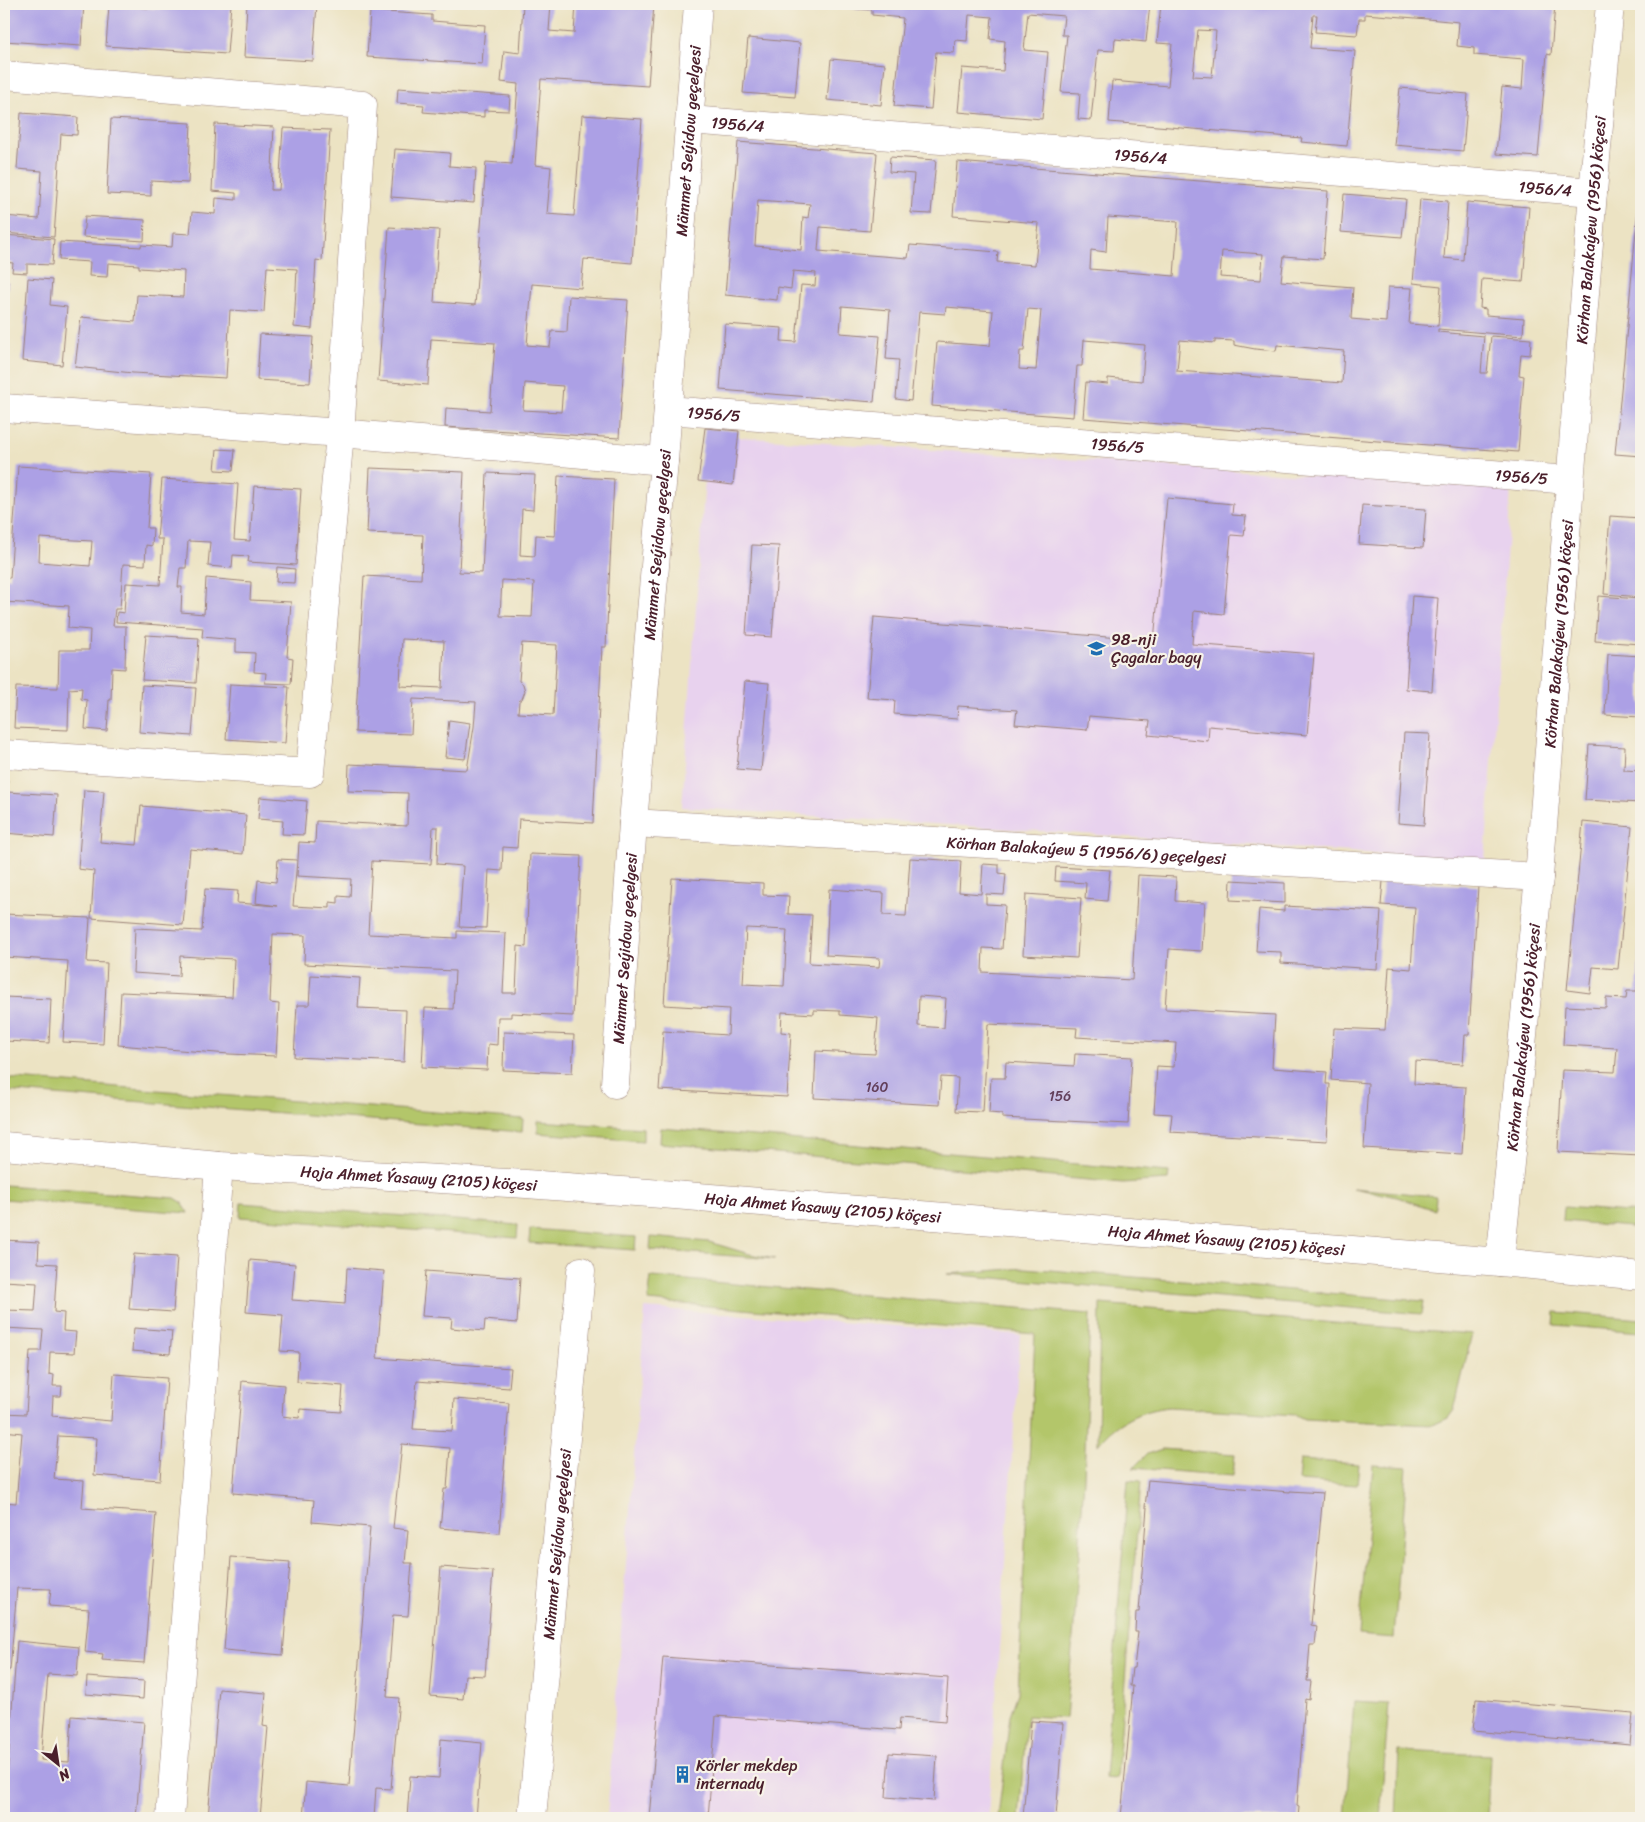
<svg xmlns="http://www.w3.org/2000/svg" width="1645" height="1822" viewBox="0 0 1645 1822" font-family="Sriracha,sans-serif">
<rect width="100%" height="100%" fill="#f7f3e8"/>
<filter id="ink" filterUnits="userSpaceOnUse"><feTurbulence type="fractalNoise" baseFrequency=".02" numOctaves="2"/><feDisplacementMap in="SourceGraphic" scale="10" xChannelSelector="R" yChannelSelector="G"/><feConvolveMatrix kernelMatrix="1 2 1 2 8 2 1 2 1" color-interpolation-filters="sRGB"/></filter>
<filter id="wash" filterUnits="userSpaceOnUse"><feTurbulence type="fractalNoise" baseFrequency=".0096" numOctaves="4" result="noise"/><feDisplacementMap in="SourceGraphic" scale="20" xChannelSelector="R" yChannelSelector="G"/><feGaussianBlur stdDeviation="1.12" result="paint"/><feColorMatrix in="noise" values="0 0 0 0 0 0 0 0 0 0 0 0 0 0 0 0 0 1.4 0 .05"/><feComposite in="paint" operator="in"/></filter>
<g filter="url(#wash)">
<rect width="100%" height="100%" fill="#ece3c3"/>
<path fill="#e8d2ee" d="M708,435l803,54 -26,372 -803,-54z
M645,1308l375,27 -32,483h-381z"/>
<path fill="#b3c66a" stroke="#7e724a" d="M4,1078l519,41 -1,13 -518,-41z
M538,1121l105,7v13l-105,-8z
M661,1128l508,44 -1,8 -45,3 -463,-40z
M4,1185l171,13 8,5 5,10 -184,-14z
M1353,1188l83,8 -1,14 -38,-13z
M241,1203l277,22 -1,13 -277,-21z
M1564,1207l77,6v15l-78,-7z
M530,1229l106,8 -1,13 -106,-7z
M651,1237l58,5 40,12 26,5 -125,-9z
M1025,1268l399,33 -2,13 -475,-40z
M651,1277l439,37 -6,165 -9,135 -9,104 -39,-2 -8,102h-21l12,-103 8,-22 17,-359 -387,-33z
M1100,1304l372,30 -18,76 -6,8 -15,7 -129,-6 -8,-4 -127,-8c-29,3 -53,15 -71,38z
M1555,1312l86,7v13l-87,-7z
M1162,1449l73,5 -2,22 -100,-8 14,-14z
M1300,1460l59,4 -2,21 -59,-4z
M1373,1465l34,2 -13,171 -35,-3z
M1128,1480l13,1 -24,298 -12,-1z
M1354,1702l35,2 -9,114h-35z
M1399,1751l91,4 -3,63h-91z"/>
<g id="blocks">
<path fill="#aca0e5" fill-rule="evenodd" d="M4,4h80l-3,42 -77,-5z
M160,4h71l-4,50 -121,-8 3,-41 51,4z
M247,4h70l-4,57 -69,-4z
M402,4h34l-1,5 -33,-2z
M523,4h28l-2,27 25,2 2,-29h78l-6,82 -107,-7 -6,86 16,2 -4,47 27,2 8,-101 60,4 -10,144 -48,-4 -3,29 -49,-4 -5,61 23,2 2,-16 15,1 2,-36 59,4 -9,138 -174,-11 1,-19 44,3 5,-68 -64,-4 -3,46 -50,-4 11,-154 50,3 -5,72 41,3 11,-143 26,2 6,-80 -17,-2 3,-31 16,2zM525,383l38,3 -2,26 -38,-2z
M836,4h314l-4,38 -31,-3 -1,12 -16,-1 -7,70 -13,-1 2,-26 -19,-1 6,-57h-5l2,-19 -36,-3 -4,37 24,2 -6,67 -84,-7 4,-44 41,3 2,-30 -15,-2 2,-22 -23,-2 -2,26 -12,-1 -1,13 -18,-1 -5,57 -37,-3 9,-88 -31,-3v-5l-37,-3z
M1161,4h394l-4,51 -4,-1 -9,103 -42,-3 6,-67 20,2 2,-30 -50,-4v-7l-17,-2 2,-24 -31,-3 -63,-5v5h-6l-2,16 -42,-3 2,-17h-4l-3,33 45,3 -8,95 -46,-4 1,-4 -193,-16 3,-41 56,5 4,-42 -15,-1zM1198,30l18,1 -4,46 -19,-1z
M370,11l62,4v6l53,4 -3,39 -115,-7z
M748,38l52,5 -5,54 -52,-4z
M831,59l54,5 -4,41 -54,-5z
M398,88l112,8 -1,15 -25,-1v7l-61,-5 1,-7 -27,-2z
M1400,88l68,6 -5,57 -69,-6z
M21,113l57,4 -1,18 -16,-1 -7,103 -50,-4v-17l35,3 3,-48 -25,-2z
M111,119l80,4 -3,60 -37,-2v15l-44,-2z
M215,124l59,3 -3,63h8l4,-62 47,2 -8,131 -6,-1 -4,69 -18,-2 3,-58 -30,-2 -3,45 -34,-2 -4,68 -93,-5 -58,-6 6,-50 54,5 2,-27 46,2 1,-26 -45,-3v-3l-31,-2 -1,14 -18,-1 1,-14 -31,-2 1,-18 81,5v-2l31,2 1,-14 17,1 2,-22 23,2 1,-16 20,2v-7l-24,-2z
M738,142l139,11 -7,78 -50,-4 -2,24 90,7 2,-13 88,7 -1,10 38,3 4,-42 -86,-7 4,-54 371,29 -5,68 -39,-3 -3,25 72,6 -2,32 35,3 2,-35 24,1 -3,36 29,2 3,-40 -28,-3 7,-84 28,2 -4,57 19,2 4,-58 62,5 -6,75 -41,-3 -2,29 6,1v6l38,3 -1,18 -85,-7v3l46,4 -3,37h6l4,-37 40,3 -1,16 -9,-1 -2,21 5,1 -6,76 -435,-34 3,-36 22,2v-6l34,3 3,-36 -61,-5 -2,26h-5l-4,51 -141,-11 5,-64 53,4 3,-35 -47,-4 -1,7 -26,-2 -8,89 -15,-2 3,-39 -13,-1 4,-49 -48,-4 -2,27 40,3 -6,66 -154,-12 5,-66 57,4 -1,13 15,1 5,-57 14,1 1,-13 -23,-2 -2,18 -13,-2 -1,13 -52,-5zM758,200l52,4 -2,14 -5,-1 -2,33 -46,-4zM1108,217l70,5 -4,54 -84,-7 1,-19 15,2zM1222,251l41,3 -2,26 -41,-3zM1028,309l13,1 -5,60 -17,-1 1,-18h4zM1180,340l35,3v-3l19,1v4l21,4 21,2 1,-6 67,6 -2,32 -165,-12z
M395,149l55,4 -1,13 27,2 -2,35 -83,-6z
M890,157l46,3 -5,54 -20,-1 3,-39 -25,-2z
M1640,188h1v268l-26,-2z
M1344,194l62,5 -4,38 -61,-5z
M85,216l60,4 -1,21 -61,-4z
M4,235l50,4 -2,26 -25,-1v9l-15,-1 1,-9 -9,-1z
M28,278l24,2 -2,25 17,2 -5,58 -40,-4z
M4,282h4l-3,32h-1z
M260,334l53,3 -3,46 -53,-3z
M705,428l34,3 -6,54 -35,-4z
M217,449l18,1 -2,21 -18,-1z
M18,466l133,8 -4,54h6l-1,18 -6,-1 -1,20 -22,-1 -3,45h-5l-2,17h13l-1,43 -13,-1 -1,32h-2l-2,31 -22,-2 2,-29 -6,-1 1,-11 -13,1 -1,41 -54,-2 2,-41 42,1 1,-38h30l1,-20 -22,-2 1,-22 -65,-4v-25l6,1zM40,538l52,3 -2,25 -51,-4z
M370,468l94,4 -5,100 23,1 5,-100 48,2 -2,35 -11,-1 -2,46 15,1 1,-21 19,1 3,-60 56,3 -8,168h-4l-9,176 -74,-4 -2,29 -14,-1 -1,24 -13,-1 -3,58 -27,-1 4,-61 -26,-2 1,-37h-5l-2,37 -59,-3 -4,73 89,4v-7l49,2 -3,60h13l2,-47 8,1 4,-93 51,2 -8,160 -62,-3v4h-13l-1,28 -9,-1 -1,26 -65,-3 3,-59 28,1 2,-38 -151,-7 1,-29 -32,-1 -3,69 9,1 -3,52 -47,-2 -111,-9 3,-53 111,5 2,-38 -54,-3 -1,20 -46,-3 2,-45 67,3 3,-42 33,2 -1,12 41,3 -22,-3 2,-23 18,2 2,-23 19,1 -4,46 37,2v-6l8,1v-7l12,1 1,-18 -54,-3 2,-34 16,1 1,-22 91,5 1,-33 -60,-2 1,-27 118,6 7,-43 2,-25 -63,-3 -2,35 -56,-2 9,-156 57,3 2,-44 -56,-2zM502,580l32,2 -2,35 -32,-1zM402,639l42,2 -2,47 -42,-2zM522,643l35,2 -4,70 -35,-2 1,-12 3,-2 3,-8 -2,-7 -4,-3z
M162,479l76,5 -4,56 16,1 4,-55 47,3 -5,76 -48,-3 1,-6 -16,-1 -1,13 -24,-2 2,-24 -22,-1 -2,27h-6l-2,19h4l-1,25 23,2 2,-36 45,4 -1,18 41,2 -4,55 6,1 -2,26 -26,-1 1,-10 -12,-1 1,-19 -19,-1v-12l-34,-3 1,-9 -87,-6 1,-10 7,1 2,-30 34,2 3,-46h-6z
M1167,498l66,6 -1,11 14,1 -2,20 -13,-1 -7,79 -30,-3 -2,33 122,10 -7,81 -98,-9 -1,15 -60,-6 2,-14 -61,-5 -2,14 -72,-6 2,-14 -59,-4 -1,13 -63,-5 1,-14 -28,-2 7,-81 280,24z
M1362,505l64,4 -3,39 -64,-4z
M1610,516l31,2v79l-37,-3z
M752,545l27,1 -7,91 -26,-2z
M277,567l18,2 -1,14 -18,-1z
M1412,596l26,2 -6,93 -26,-2z
M1598,596l43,3v45l-46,-3z
M146,635l53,3 -3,45 -54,-3z
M1608,654l33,2v61l-36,-2z
M745,681l24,2 -8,88 -24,-2z
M230,684l59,3 -4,56 -59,-4z
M142,685l54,3 -4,48 -53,-4z
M449,720l21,3 -5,36 -20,-2z
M1404,733l26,1 -6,91 -26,-2z
M1589,745l36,2 -1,23 17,1v32l-56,-3z
M4,780h4l-1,12 50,3 -3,42 -50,-4z
M84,790l20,1 -4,51 37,3 4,-39 105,9 -3,39 -53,-5 -7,76 -92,-7 3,-47 -16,-2z
M260,797l47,4 -3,34 -22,-1 1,-13 -25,-2z
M1583,822l49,5 -14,142 -25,-2 -3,26 -23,-3z
M910,858l51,3 -2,31 22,2 2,-30 16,1v8l7,1 -2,21 -18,-1v10l19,1 -3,44 -19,-1 -1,24 150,8 6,-105 38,2 -1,24 30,2 -3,48 -33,-2 -4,60 110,6 -3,53 55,4 -1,12h4l-3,57 -157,-9 2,-18 -18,-1 3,-47 17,1 2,-24 -100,-6 1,-9 -89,-4 -5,88 -27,-1 2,-33 -17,-1 -2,28 -125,-7 2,-47 59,3 3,-36 -38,-3v-4l-26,-1v4l-32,-2 -1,20 10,1 -4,64 -128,-7 4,-59 65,4 1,-26 -65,-4 8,-127 91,5v12l26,1 -1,18 24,1 -3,48 70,4 1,-9 -54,-3 3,-66 55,4 -1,22 23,1zM746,928l41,2 -3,56 -41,-2zM919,996l27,2 -2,30 -26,-2z
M1056,867l54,3 -3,31 -22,-2 1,-16 -31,-2z
M1231,880l54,3v20l-55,-3z
M1383,881l95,5 -9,149h-4l-2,29 -48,-3 -1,23 52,3 -4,67 -98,-6 4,-65 -37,-3 3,-52 51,2 4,-63 22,2 4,-62 -34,-2z
M1026,894l55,4 -4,60 -54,-3z
M1284,906l97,5 -4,58 -96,-6v-11l-25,-1 3,-42 25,2z
M4,914l86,4 -3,44 20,1 -4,81 -40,-2 5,-81 -64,-4z
M1640,945h1v211l-83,-4 4,-82 53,2 2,-24 -54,-3 2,-39 41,2v-10l20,1 1,-8h10z
M311,975l49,3 -2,30 48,2 -2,52 -110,-5 3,-52h12z
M4,997l47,2 -2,44 -45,-2z
M504,1032l70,3 -2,38 -69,-3z
M1075,1054l57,3 -4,67 -126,-6v-4l-13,-1 2,-35h14l1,-16 68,4z
M4,1240l35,2 -1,21 19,1 -3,48 10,1 -1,18 13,1 -2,21 -24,-1 -1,22 5,1 -1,11h9l-1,10h-8l-1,20 59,5 3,-47 53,4 -7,102 -66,-5 3,-37 -39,-2 -4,43 30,2 -2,27 74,5 -12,150 -42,-3 1,-6 -18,-2 4,-43 -40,-3 2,-17 -34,-1 -7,82h-6v-168l12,1 6,-70 -18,-2v-18l22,1 4,-63h11l2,-21 -39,-2v-18l31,1 2,-28 -33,-2z
M134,1254l43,3 -4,55 -44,-3z
M250,1260l45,4 -3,36 53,4 2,-36 37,3 -7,87 134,10 -2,20 -92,-7 -4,48 39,2 2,-32 55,4 -10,130 -59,-5 4,-39h3l3,-41 -48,-4 -9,84 15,2 -3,33h7l-4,53 -15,-1 -6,82 12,1 -8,91 -15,-1 -2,30h-71l3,-36 43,4 21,-259 -58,-5 2,-22 -81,-7 9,-112 42,4 -2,31 17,2 1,-9 41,3 2,-26 -46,-4 2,-30 -19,-1 3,-36 -37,-3z
M426,1271l94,7 -3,45 -32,-3 -1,11 -33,-3 1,-10 -30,-2z
M134,1328l38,3 -2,23 -38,-3z
M1148,1480l142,12v-1l33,2 -12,132 6,1 -2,19h-5l-3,36h4l-2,19 -4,-1 -8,107 2,1 -1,11h-177l12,-132h-3l2,-18h2l4,-36h-3l1,-20h3l8,-105h-2z
M231,1557l59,5 -7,93 -59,-5z
M441,1567l52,4 -8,105 -20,-1 -2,24 -33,-3z
M17,1641l62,6 -2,29 -29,-2 -7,86 28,2 3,-46 72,6 -8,96h-132z
M663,1657l285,21 -3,44 -45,-4 -1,12 -183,-14 -8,102h-59z
M87,1677l57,4 -1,18 -57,-5z
M219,1689l47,4 -3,33 5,1 -8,91h-52z
M1476,1699l157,14 -3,32 -157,-14z
M1031,1721l32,2 -7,95h-33z
M441,1739l41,4 -6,75h-69l3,-42 29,2z
M889,1753l48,3 -3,45 -48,-4z"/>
</g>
</g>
<g filter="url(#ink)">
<use href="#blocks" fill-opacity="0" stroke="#9b8177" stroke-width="1"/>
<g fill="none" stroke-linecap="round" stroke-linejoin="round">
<defs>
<g id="street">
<path d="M4,75l359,30 -23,328 -30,340 -306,-19"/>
<path id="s1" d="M690,120l903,72"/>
<path d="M4,408l336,25 324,28"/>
<path id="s2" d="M668,410l901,70"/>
<path id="s3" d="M633,823l906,54"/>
<path id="s4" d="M615,1084l18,-261 31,-362 34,-457"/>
<path id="s5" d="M1500,1262l39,-385 54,-685 17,-188"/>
<path d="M170,1818l49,-652"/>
<path id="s6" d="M532,1818l49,-547"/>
</g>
<g id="secondary">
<path id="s7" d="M4,1146l215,20 307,18 123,9 851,69 141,14"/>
</g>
</defs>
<use href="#street" stroke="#9b8177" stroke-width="29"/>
<use href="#secondary" stroke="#9b8177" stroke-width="29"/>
<use href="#street" stroke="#fff" stroke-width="28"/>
<use href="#secondary" stroke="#fff" stroke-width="28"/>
</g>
</g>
<defs>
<symbol id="school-bare" viewBox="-9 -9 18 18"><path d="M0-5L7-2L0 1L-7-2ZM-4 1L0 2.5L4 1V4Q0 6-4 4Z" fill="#1f6fb2" stroke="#f7f3e8" stroke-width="2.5" paint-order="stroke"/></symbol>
<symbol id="building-bare" viewBox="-9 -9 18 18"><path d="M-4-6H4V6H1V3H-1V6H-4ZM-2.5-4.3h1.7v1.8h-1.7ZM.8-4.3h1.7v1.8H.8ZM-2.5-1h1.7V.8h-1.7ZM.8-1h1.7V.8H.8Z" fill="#1f6fb2" stroke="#f7f3e8" stroke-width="2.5" paint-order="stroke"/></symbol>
</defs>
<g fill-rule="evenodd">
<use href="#school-bare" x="1084" y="636" width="25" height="25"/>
<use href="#building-bare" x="670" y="1762" width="25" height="25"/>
</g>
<g text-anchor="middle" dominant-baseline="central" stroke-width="4.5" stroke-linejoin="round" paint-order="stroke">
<g font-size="14" fill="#623f5a">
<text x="877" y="1087">160</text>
<text x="1060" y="1096">156</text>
</g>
<g font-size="16" fill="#4a1f2b" stroke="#f7f3e8">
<text stroke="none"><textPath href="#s1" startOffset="48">1956/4</textPath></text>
<text stroke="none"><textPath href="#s4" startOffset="946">Mämmet Seýidow geçelgesi</textPath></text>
<text stroke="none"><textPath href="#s1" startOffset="452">1956/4</textPath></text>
<text stroke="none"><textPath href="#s1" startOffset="858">1956/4</textPath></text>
<text stroke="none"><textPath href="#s5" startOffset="1036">Körhan Balakaýew (1956) köçesi</textPath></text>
<text stroke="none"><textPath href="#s2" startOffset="46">1956/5</textPath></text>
<text stroke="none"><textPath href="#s2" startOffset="451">1956/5</textPath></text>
<text stroke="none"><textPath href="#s2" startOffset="856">1956/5</textPath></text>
<text stroke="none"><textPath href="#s4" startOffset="541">Mämmet Seýidow geçelgesi</textPath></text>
<text stroke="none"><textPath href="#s5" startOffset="631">Körhan Balakaýew (1956) köçesi</textPath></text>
<text stroke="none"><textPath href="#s3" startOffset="454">Körhan Balakaýew 5 (1956/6) geçelgesi</textPath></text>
<text stroke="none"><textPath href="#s4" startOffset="136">Mämmet Seýidow geçelgesi</textPath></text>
<text stroke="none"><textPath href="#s5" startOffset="226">Körhan Balakaýew (1956) köçesi</textPath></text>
<text stroke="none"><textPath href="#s7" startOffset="416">Hoja Ahmet Ýasawy (2105) köçesi</textPath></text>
<text stroke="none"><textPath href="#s7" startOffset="821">Hoja Ahmet Ýasawy (2105) köçesi</textPath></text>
<text stroke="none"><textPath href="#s7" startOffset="1226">Hoja Ahmet Ýasawy (2105) köçesi</textPath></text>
<text stroke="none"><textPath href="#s6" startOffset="275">Mämmet Seýidow geçelgesi</textPath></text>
</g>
<g font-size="16" fill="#4a1f2b" stroke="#f7f3e8" text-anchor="start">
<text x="1111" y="639">98-nji<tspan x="1111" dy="18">Çagalar bagy</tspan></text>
<text x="696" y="1765">Körler mekdep<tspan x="696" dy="18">internady</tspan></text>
</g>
</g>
<rect width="1645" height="1822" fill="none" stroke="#f7f3e8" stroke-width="20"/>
<g transform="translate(58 1764) rotate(150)" stroke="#f7f3e8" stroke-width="4" paint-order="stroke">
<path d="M0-4L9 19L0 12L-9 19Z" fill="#4a1f2b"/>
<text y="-8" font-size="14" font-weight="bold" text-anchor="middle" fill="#4a1f2b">N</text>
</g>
</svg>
